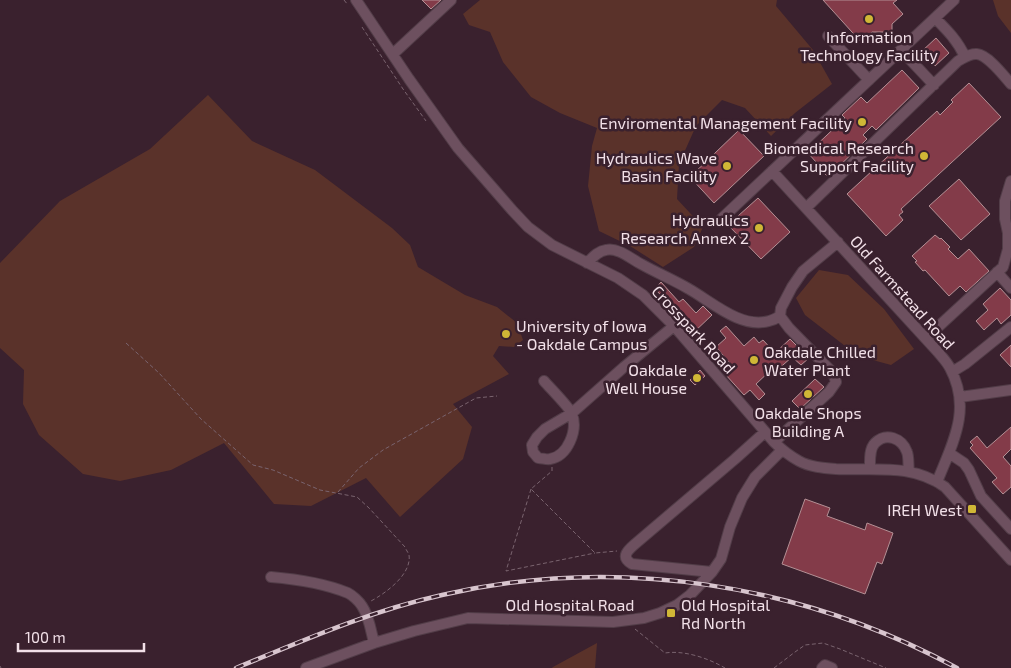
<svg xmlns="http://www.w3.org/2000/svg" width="1011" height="668" viewBox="0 0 1011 668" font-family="'Exo 2',sans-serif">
<rect width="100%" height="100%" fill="#3a212e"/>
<path fill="#5a322a" d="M480,0h297l-1,6 37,44 19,34 -37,29 -24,23 -26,-28 -23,-8 -26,26 -17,38 -2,35 26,28 -9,20 -31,20 -33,-21 -31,-15 -11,-45 4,-40 5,-18 -37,-15 -29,-16 -28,-35 -13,-30 -21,-7 -6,-11z
M993,0h18v33l-13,-17z
M208,95l44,46 63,29 77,58 18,17 8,22 47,28 32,12 20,16 6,17 -9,7 -15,-1 -6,10 16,18 -56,30 19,23 -9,32 -63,58 -34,-39 -55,28 -37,-2 -50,-61 -53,27 -51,11 -37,-7 -44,-39 -16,-31 1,-34 -24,-22v-85l60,-62 90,-52z
M819,270l29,5 36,34 30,40 -23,16 -33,-9 -53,-41 -9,-17z
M597,643l-2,25h-43l1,-1z"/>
<path fill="#833b49" stroke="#b49095" d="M422,0h19l-10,9z
M823,0h74l-4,3 10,11 -11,10v8h-20l-11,10z
M936,38l13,15 -14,13 -14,-14z
M902,70l17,18 -43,42 -4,-4 -9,9 4,4 -39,38 -8,-8 -1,1 -5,-6 2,-2 -8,-9 37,-35 -3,-3 19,-18 6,6z
M969,83l32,34 -100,92 2,3 -4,3 4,5 -17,16 -39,-42 90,-83 3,4 13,-13 -2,-2z
M739,130l25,26 -50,47 -24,-26z
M959,179l31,35 -29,26 -32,-34z
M758,198l32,34 -29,27 -33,-34z
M935,235l5,4 1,-1 9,9 -2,2 10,10 11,-10 20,22 -23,21 -6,-6 -11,10 -24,-26 -2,1 -8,-9 2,-1 -5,-5z
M661,282l18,20 4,-3 13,14 7,-7 9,9 -20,19 -18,-18 4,-3 -23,-24z
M1000,288l11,12v15l-10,9 -4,-6 -13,12 -8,-9 12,-11 -5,-6z
M726,326l18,20 10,-9 5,6 4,-3 12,13 15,-14 19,19 -8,7 -9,-8 -17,15 -4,-2 -15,14 9,10 -6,6 -9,-10 -6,5 -19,-21 8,-7 -17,-20 10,-9 -6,-7z
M710,345l6,7 -4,4 -7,-7z
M1011,345v22l-11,-12z
M700,370l5,6 -10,9 -5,-5z
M815,379l9,8 -24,22 -8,-8z
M1011,427v22l-8,8 8,9v21l-8,7 -11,-12 5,-4 -27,-30 3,-3 -3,-3 7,-6 10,12z
M805,499l25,9 -3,8 38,14 2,-7 26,10 -11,31 -5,-2 -12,32 -83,-30z"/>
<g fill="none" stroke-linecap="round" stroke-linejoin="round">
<defs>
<path id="minor" d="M356,0l53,79 49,69 54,62 16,17 24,18 66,33 25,17 31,31 100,116c7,7 16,14 25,19 11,6 24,7 37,8 38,2 75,-6 109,18l66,73
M935,18c12,12 23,23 30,39
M828,36l41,44
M901,50l33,35
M393,54l58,-54
M772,171l166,181c4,5 9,10 12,16 22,41 3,74 -13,114
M806,208l152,-147c6,-3 12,-8 19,-7 11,1 27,22 34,30
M718,222l236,-222
M587,263c6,-6 11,-12 19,-13 12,-3 25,9 35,14 16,9 33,16 48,25 23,13 52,40 80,32 4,-1 8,-3 11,-5
M997,272l14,16
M926,338l77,-71 5,-18v-16l-3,-14v-18l6,-20
M952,372l13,-8 46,-37
M544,381c6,7 26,27 28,33 6,16 -4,42 -22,45 -3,1 -8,-1 -12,-1l-5,-6 -1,-7 5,-8 8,-8 27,-16 52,-46 50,-41
M960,397l51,-7
M774,442l55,-50 7,-10 -3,-9 -44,-45 -9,-12 1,-8 11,-21 11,-16 35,-29
M949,453l15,10 5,7 12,26 30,33
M870,469c0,-8 -1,-20 5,-26 11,-11 27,-5 32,9 2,5 1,13 2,19
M712,572l-80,-8c-12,-7 -4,-14 3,-20l100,-85 30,-27
M271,577c24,2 55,7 77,16 4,2 11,8 14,13 7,10 9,25 12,37
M306,668l68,-25 40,-12 54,-13 145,4 31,-4 16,-5 17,-8 13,-10 22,-23 9,-13 9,-32 12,-29 13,-21 27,-27
M822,668l3,-3 7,3"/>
</defs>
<use href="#minor" stroke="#523d48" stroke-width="12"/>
<path stroke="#7a646f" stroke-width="1" stroke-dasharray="4 2.5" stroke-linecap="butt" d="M344,0l4,5
M362,27l41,62 23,32
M126,343l33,30 42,46 52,46 20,5 47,20 37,7 12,11 36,39c1,3 3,5 4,8 3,19 -23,38 -38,46
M552,467v4l-21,18 64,64 22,-2
M531,489l-25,82 89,-18
M338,492l21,-24 24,-18 93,-52 21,-2
M635,629l30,24c19,-3 43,5 60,15
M0,666l1,2
M774,668l21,-16 10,-7 18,-2 17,6 46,19"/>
<use href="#minor" stroke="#6d505f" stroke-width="10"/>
<defs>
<path id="rail" d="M236,668c68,-28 134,-57 206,-73 174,-40 358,-12 515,73"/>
</defs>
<use href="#rail" stroke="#d8c5ce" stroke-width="4.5"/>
<use href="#rail" stroke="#3a212e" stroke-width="2.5" stroke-dasharray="8" stroke-linecap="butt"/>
</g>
<g fill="#d0b736" stroke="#3a212e" stroke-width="2">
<circle cx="869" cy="19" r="5"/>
<circle cx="862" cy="122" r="5"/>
<circle cx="924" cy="156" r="5"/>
<circle cx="727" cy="166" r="5"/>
<circle cx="759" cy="228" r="5"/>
<circle cx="506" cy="334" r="5"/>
<circle cx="754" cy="360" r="5"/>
<circle cx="697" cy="378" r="5"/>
<circle cx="808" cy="394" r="5"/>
<rect x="967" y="504" width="10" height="10" rx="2.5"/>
<rect x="666" y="608" width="10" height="10" rx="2.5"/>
</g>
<g text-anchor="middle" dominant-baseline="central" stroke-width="5" stroke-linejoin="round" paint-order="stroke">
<g font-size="16" fill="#f2e0e8" stroke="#3a212e" text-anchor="end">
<text x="869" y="36" text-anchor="middle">Information<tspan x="869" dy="18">Technology Facility</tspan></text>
<text x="852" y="122">Enviromental Management Facility</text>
<text x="914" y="147">Biomedical Research<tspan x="914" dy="18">Support Facility</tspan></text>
<text x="717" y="157">Hydraulics Wave<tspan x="717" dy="18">Basin Facility</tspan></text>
<text x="749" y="219">Hydraulics<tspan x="749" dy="18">Research Annex 2</tspan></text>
<text x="516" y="325" text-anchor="start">University of Iowa<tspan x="516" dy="18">- Oakdale Campus</tspan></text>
<text x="764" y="351" text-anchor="start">Oakdale Chilled<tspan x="764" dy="18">Water Plant</tspan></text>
<text x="687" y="369">Oakdale<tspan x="687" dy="18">Well House</tspan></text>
<text x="808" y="412" text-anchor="middle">Oakdale Shops<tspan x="808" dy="18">Building A</tspan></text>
<text x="962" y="509">IREH West</text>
<text x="681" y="604" text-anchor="start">Old Hospital<tspan x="681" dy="18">Rd North</tspan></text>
</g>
<g font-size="16" fill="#f2e0e8" stroke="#3a212e">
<text transform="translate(903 292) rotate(48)">Old Farmstead Road</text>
<text transform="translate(694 329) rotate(47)">Crosspark Road</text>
<text x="570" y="604">Old Hospital Road</text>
</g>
</g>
<path d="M18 643v8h126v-8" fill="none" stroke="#f2e0e8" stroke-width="2.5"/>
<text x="25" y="643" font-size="15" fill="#f2e0e8" stroke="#3a212e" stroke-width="4" paint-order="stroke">100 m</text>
</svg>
